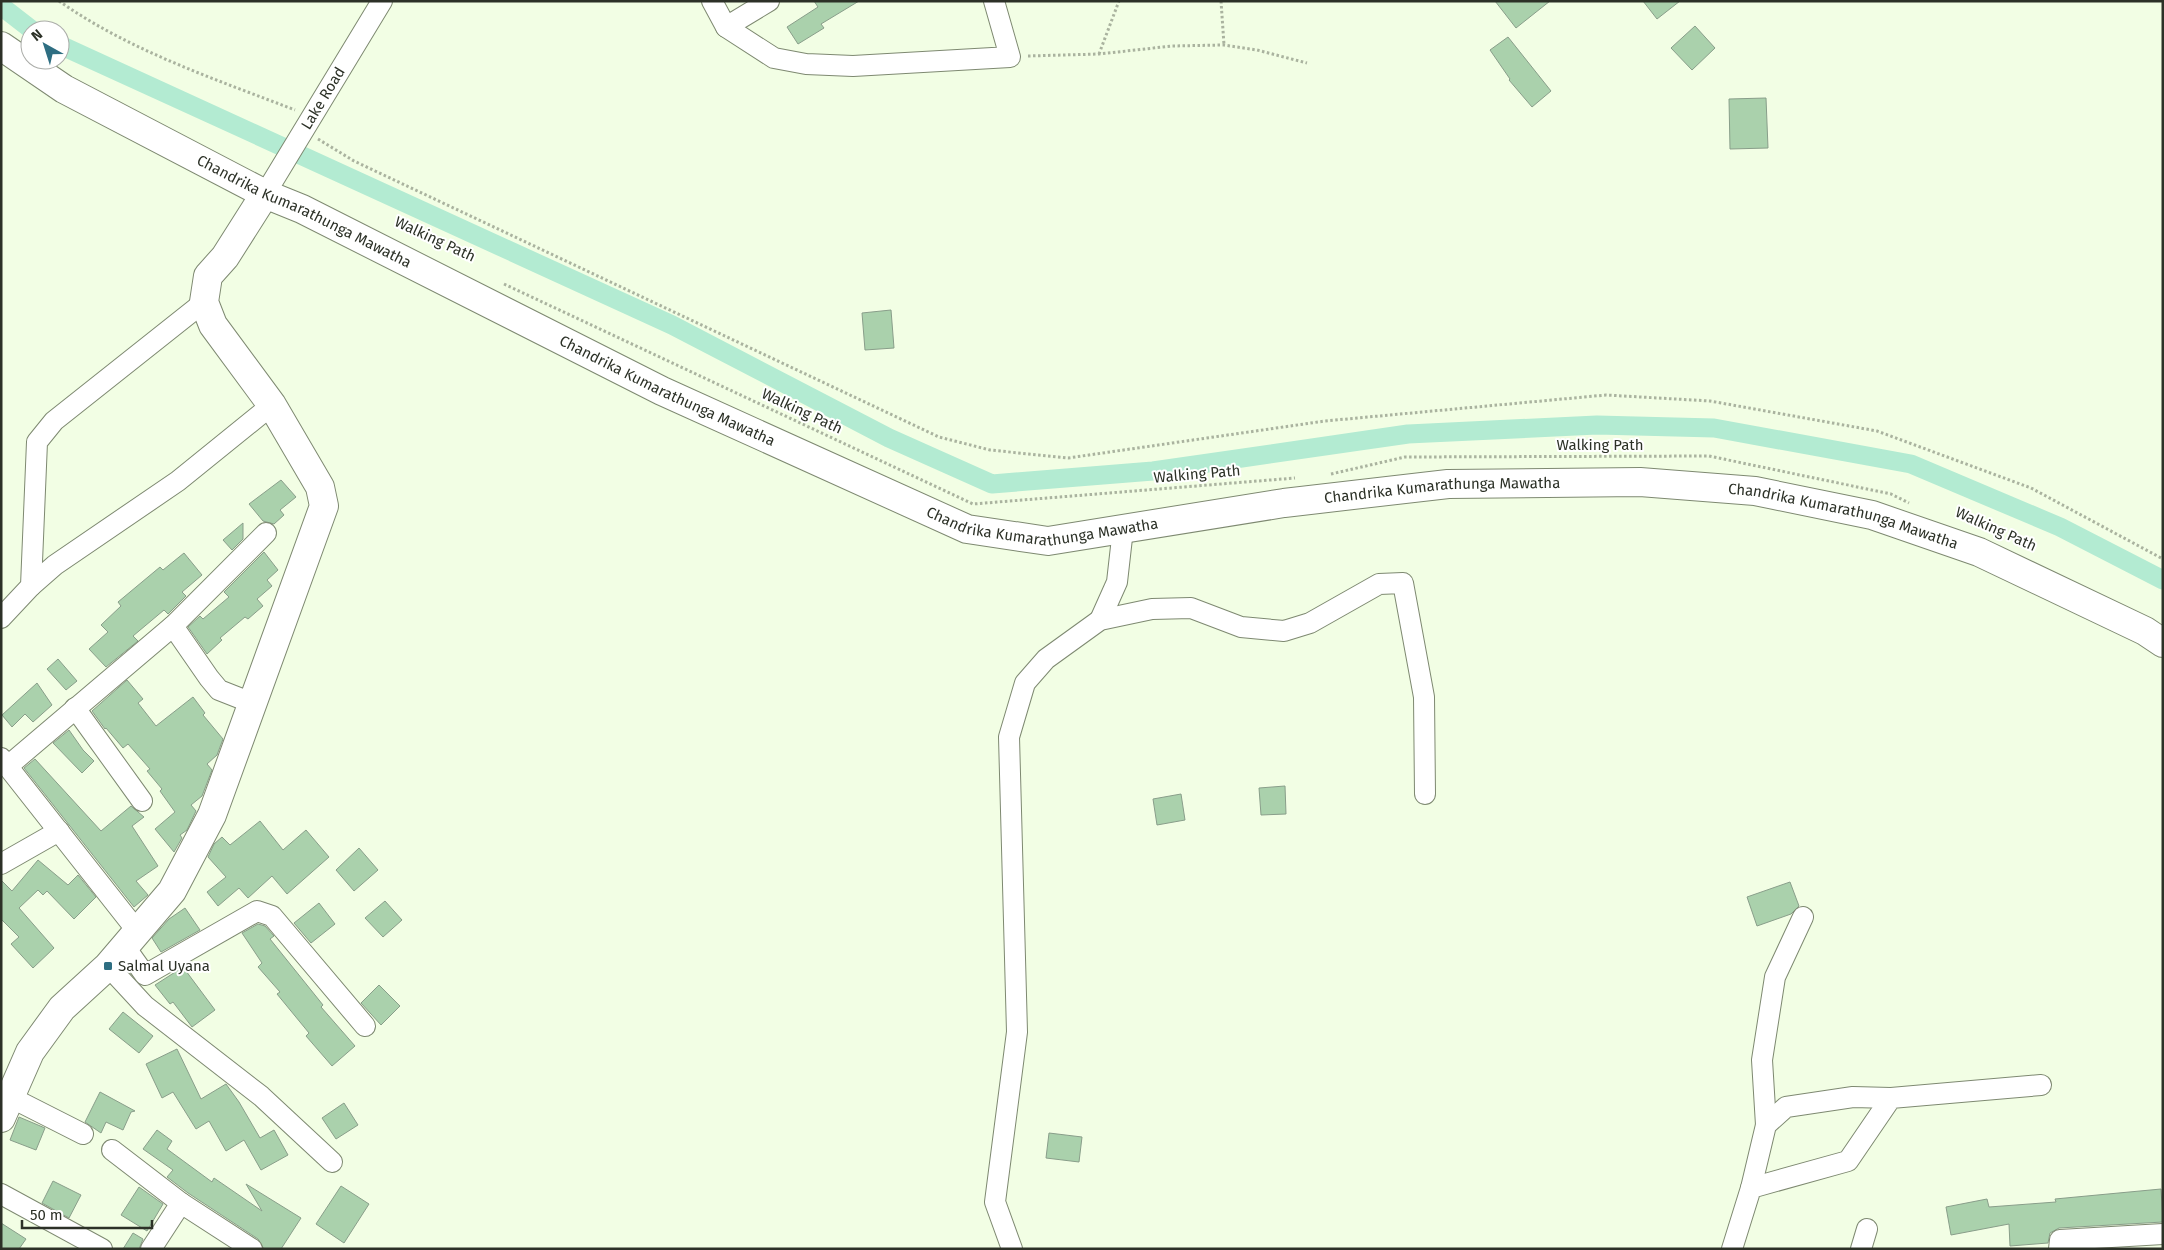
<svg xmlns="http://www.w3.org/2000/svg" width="2164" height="1250" viewBox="0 0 2164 1250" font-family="'Fira Sans',sans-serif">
<rect width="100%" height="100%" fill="#f2fee4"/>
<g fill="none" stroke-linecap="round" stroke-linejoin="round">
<path stroke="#b3ebd2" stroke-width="19" d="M1,6l31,24
M60,45l612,280 217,113 103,46 161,-13 255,-37 189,-9 117,3 197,36 149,63 103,53"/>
</g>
<path fill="#aad1ac" stroke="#899e8a" d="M814,1h45l-38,23 3,4 -26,16 -11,-17 31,-20z
M1495,1h55l-34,27z
M1643,1h37l-23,18z
M1695,26l20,22 -23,22 -21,-22z
M1508,37l43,54 -19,16 -23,-27 1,-1 -20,-29z
M1766,98l2,50 -38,1 -1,-50z
M891,310l3,38 -29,2 -3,-37z
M281,480l15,17 -16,13 4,5 -10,9 -11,-3 -14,-17z
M243,523v16l-11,11 -9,-10z
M264,552l14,18 -11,10 5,6 -15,13 6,7 -15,13 -3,-2 -25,21 2,2 -15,14 -19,-27 12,-11 3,3 26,-22 -5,-5z
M184,553l18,22 -20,17 4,4 -18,18 -4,-4 -31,26 5,5 -32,26 -17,-18 19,-17 -7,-7 20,-19 -3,-4 42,-35 3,3z
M58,659l19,22 -11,9 -19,-21z
M127,680l16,19 -5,4 18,23 37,-29 12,16 -2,2 20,24 -6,16 -10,9 5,6 -10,26 -11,9 5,6 -9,19 -7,5 2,3 -8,14 -19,-23 20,-17 -15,-21 2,-2 -15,-18 3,-2 -22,-25 -5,4 -17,-20 -1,1 -13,-18z
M37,683l15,22 -19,17 -8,-8 -13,13 -10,-12z
M69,730l14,20 11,11 -12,12 -29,-30z
M35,759l66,72 30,-25 13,11 -12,9 26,40 -22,15 12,14 -14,12 -110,-139z
M1285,786l1,28 -25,1 -2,-27z
M1181,794l4,26 -28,5 -4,-26z
M260,821l23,29 23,-20 23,27 -42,37 -15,-18 -24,22 -9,-10 -21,18 -11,-14 19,-15 -18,-20 6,-13 8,-7 8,8z
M359,848l19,22 -24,21 -18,-21z
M38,860l30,25 10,-10 18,22 -22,22 -27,-28 -4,4 -5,-5 -19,18 35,40 -21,20 -22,-24 8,-7 -18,-18v-39l11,11z
M1790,882l9,24 -8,8 -34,12 -10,-29z
M385,901l17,19 -19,17 -18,-19z
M319,903l16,21 -24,19 -17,-20z
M185,908l15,22 -39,22 -9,-14 17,-19z
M258,924l7,2 9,10 -4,3 53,66 -2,2 34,39 -23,20 -26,-30 3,-3 -32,-39 3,-2 -22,-25 4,-4 -20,-30z
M183,967l32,43 -23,17 -19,-25 -3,2 -15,-19z
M379,985l21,21 -19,19 -20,-22z
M123,1012l30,24 -14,17 -30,-24z
M177,1049l24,50 25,-15 13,18 21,36 14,-8 14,25 -27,15 -17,-30 -18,11 -17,-30 -13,8 -23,-37 -11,6 -16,-34z
M100,1092l35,19 -4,1 -8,18 -17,-8 -5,11 -16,-11z
M344,1103l14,22 -22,14 -14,-21z
M19,1117l26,11 -9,22 -26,-10z
M157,1130l15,11 -5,8 45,33 2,-4 48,33 -16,-27 55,34 -20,31h-17l-6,-10 -70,-46 -21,-16 6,-7 -30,-21z
M1049,1133l33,4 -3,25 -33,-4z
M53,1181l28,14 -12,23 -27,-15z
M341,1186l28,18 -25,39 -28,-19z
M139,1187l24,17 -16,27 -26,-16z
M2161,1189l2,33 -104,6 -9,5 -2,10 -38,3 -1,-22 -58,11 -5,-28 41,-8 2,8 67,-5 -1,-3z
M1,1223l25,16 -7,10h-18z
M133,1233l10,6 -4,10h-16z"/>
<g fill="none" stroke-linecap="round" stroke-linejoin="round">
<defs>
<g id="street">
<path d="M712,1l14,26 43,-26"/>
<path d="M726,27l48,31 32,6 47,2 157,-9 -16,-56"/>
<path id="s1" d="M265,194l117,-193"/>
<path d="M31,586l24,-21 123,-84 94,-76"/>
<path d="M1,618l30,-32 6,-144 17,-21 150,-119"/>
<path d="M1100,620l17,-38 6,-53"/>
<path d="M173,626l36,52 10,12 33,13"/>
<path d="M75,708l67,93"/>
<path d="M1,758l137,174"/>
<path d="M8,766l165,-140 93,-93"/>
<path d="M1,864l58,-33"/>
<path d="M125,947l20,28 112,-64 15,5 93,110"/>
<path d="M108,966l37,40 116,90 71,66"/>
<path d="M10,1097l73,37"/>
<path d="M1766,1125l-4,-65 13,-83 28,-60"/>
<path d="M112,1150l69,53"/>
<path d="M1751,1188l15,-63 20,-18 67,-10 38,1"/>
<path d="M1,1194l101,55"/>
<path d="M151,1249l30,-46 71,46"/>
<path d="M1012,1249l-17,-47 22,-170 -8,-295 16,-54 21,-24 54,-39 52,-11 39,-1 50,19 43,4 26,-8 69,-39 24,-1 21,114 1,97"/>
<path d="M1732,1249l19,-61 97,-27 43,-63 150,-13"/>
<path d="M1861,1249l6,-20"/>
<path d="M2059,1249l1,-9 103,-6"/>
</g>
<g id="secondary">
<path id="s2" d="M1,46l63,43 201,105 37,15 360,182 305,138 81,12 236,-38 164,-19 192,-2 115,9 117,24 107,37 166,79 18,12"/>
<path d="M1,1118l29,-66 32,-44 46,-42 64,-75 40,-76 112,-309 -4,-19 -48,-82 -59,-80 -9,-23 4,-26 17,-19 40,-63"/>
</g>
</defs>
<use href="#street" stroke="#7e8971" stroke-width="22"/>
<use href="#secondary" stroke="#7e8971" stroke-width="30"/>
<path stroke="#aab39f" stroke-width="3" stroke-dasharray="2.5 2.5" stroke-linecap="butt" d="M59,1c71,50 156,78 236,109
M1221,1l3,44
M1099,54l20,-53
M1028,56l71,-2 73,-8 52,-1 33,5 50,13
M318,139l36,22 585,276 51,13 78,8 257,-37 281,-26 104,6 167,30 154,57 132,71
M504,284l469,220 322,-26
M1331,474l74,-17 304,-1 182,38 18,9"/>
<use href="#street" stroke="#fff" stroke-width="20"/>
<use href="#secondary" stroke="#fff" stroke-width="28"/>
</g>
<rect fill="#2e6e82" stroke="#fff" stroke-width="2" x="103" y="961" width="10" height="10" rx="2.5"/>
<g text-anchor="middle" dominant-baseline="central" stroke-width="4" stroke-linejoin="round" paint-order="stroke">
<g font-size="15" fill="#2c3127" stroke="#fff">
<text stroke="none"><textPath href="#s1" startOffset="112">Lake Road</textPath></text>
<text stroke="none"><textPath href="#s2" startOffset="346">Chandrika Kumarathunga Mawatha</textPath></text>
<text transform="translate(435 239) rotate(25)">Walking Path</text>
<text stroke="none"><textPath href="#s2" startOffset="751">Chandrika Kumarathunga Mawatha</textPath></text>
<text transform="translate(802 411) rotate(25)">Walking Path</text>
<text x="1600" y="445">Walking Path</text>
<text transform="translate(1197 474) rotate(-5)">Walking Path</text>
<text stroke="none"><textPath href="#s2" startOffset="1561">Chandrika Kumarathunga Mawatha</textPath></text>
<text stroke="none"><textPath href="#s2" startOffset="1156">Chandrika Kumarathunga Mawatha</textPath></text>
<text stroke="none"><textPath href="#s2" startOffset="1966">Chandrika Kumarathunga Mawatha</textPath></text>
<text transform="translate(1996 529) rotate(24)">Walking Path</text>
</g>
<g font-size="15" fill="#2c3127" stroke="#fff" text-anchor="start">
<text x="118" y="966">Salmal Uyana</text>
</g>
</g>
<rect width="2164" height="1250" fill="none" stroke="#2c3127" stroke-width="5"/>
<g transform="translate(45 45) rotate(321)"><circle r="24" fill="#ffffff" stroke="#abada9"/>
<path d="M0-4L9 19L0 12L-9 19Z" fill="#2e6e82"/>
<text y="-8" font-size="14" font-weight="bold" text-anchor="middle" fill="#2c3127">N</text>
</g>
<path d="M22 1220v8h130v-8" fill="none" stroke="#2c3127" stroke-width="2.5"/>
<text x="30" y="1220" font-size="15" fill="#2c3127" stroke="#ffffff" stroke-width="4" paint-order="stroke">50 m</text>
</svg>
